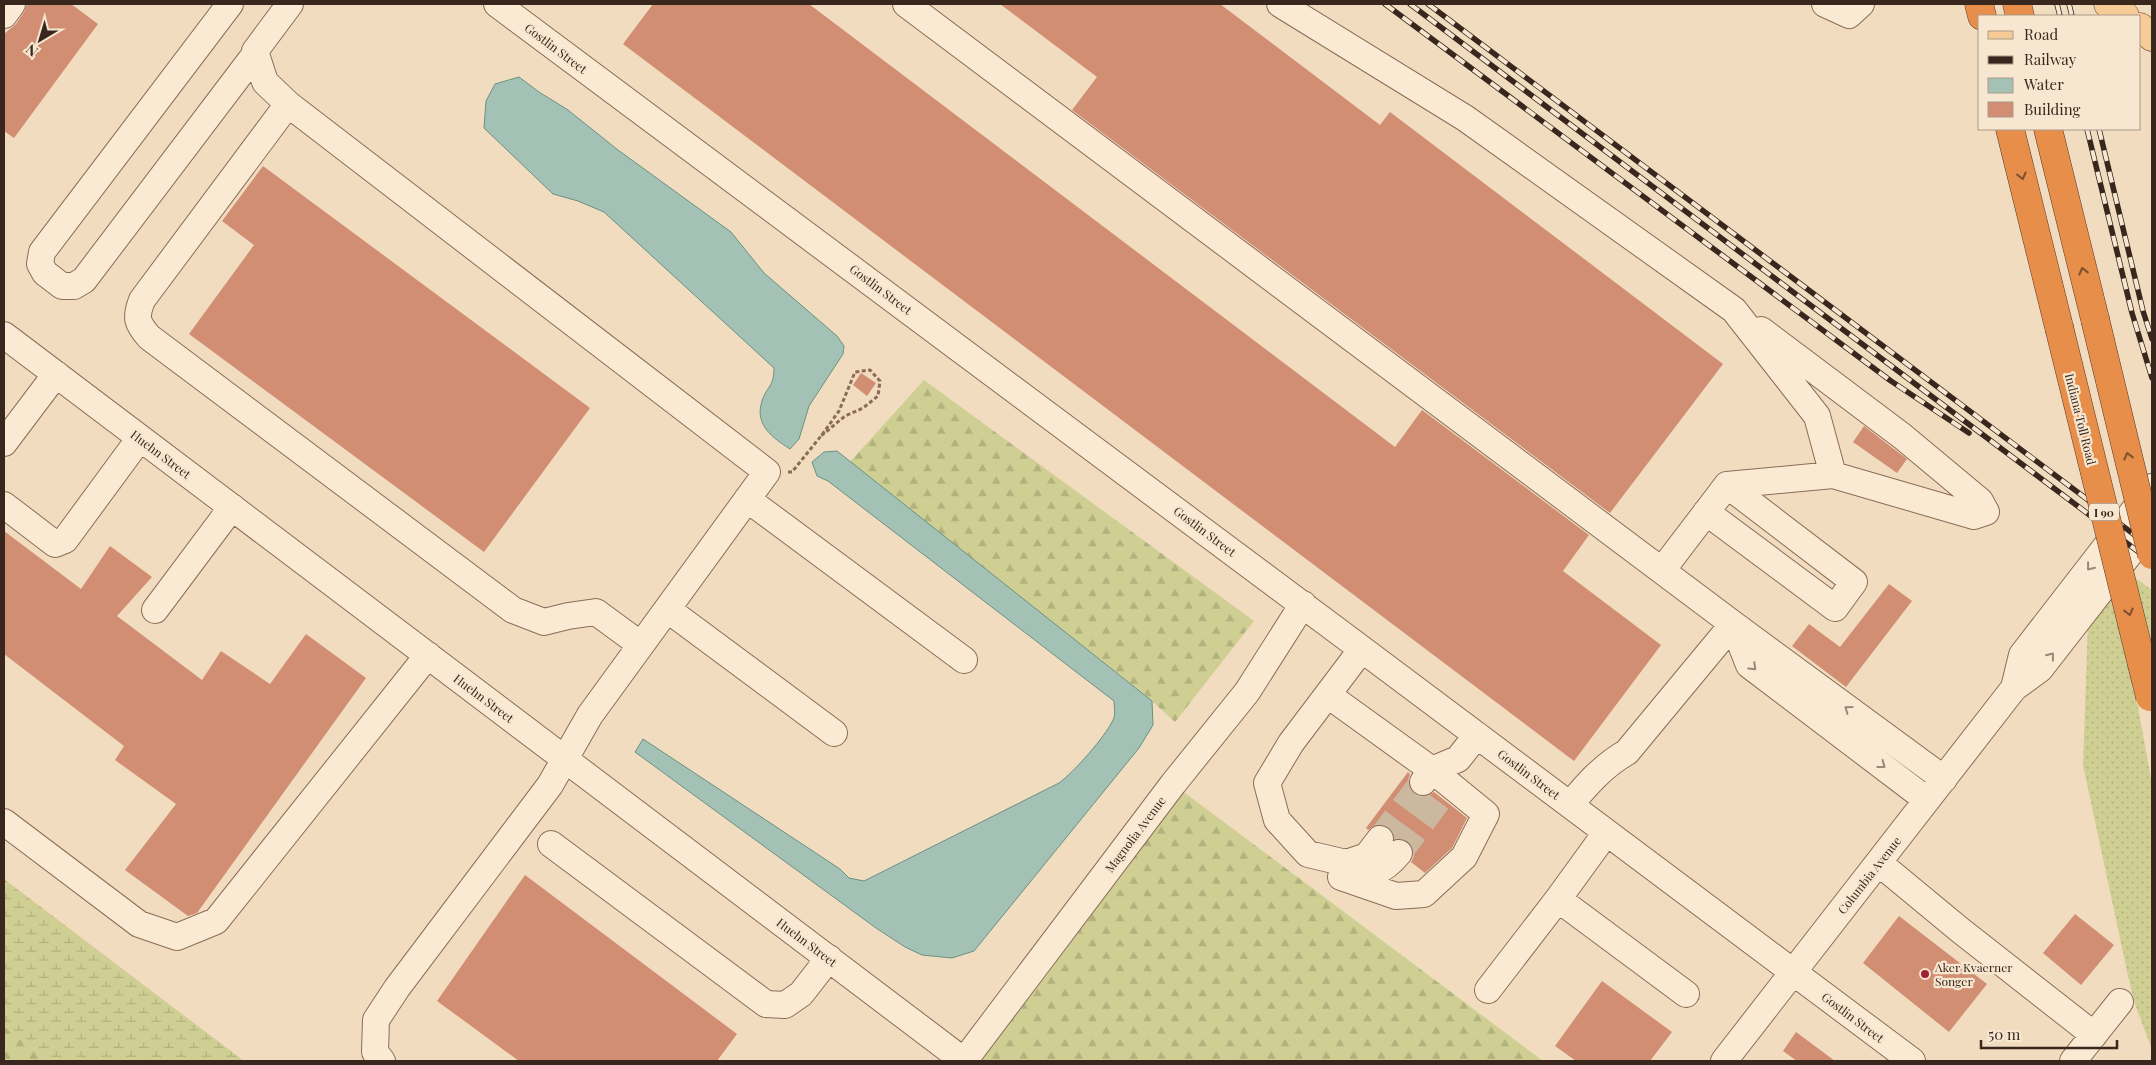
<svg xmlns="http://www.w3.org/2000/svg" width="2156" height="1065" viewBox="0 0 2156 1065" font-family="'Playfair Display',serif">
<defs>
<pattern id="grass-dots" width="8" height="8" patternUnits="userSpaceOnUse" patternTransform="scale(1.25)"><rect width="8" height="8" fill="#cfcf93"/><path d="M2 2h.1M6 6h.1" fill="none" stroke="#b2b27e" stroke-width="1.8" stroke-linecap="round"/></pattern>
<pattern id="forest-firs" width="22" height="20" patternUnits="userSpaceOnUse" patternTransform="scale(1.25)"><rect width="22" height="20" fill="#cfcf93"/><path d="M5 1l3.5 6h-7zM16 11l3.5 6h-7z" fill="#b2b27e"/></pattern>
<pattern id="wetland-marsh" width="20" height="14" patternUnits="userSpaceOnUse" patternTransform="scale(1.25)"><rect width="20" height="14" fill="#cfcf93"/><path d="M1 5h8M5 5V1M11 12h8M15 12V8" fill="none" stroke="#b2b27e"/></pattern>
</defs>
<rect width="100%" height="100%" fill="#f1dcc0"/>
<path fill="url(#grass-dots)" d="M2131,575l21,15v109l-21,-14 7,22 14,77v266l-17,-46 -7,-28 -45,-211 5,-142z"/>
<path fill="url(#forest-firs)" d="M924,380l330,241 -79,101 -32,-29 -294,-230z
M1173,784l370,277h-579z
M4,1026l46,35h-46z"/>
<path fill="url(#wetland-marsh)" d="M4,879l240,182h-194l-46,-35z"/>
<path fill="#a3c2b5" stroke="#699182" d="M519,77l20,15 29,18 50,40 113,82 33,41 73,63 7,10 -1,8 -34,52 -10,33 -9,10c-17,-11 -36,-24 -28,-48 5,-15 12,-14 12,-33l-170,-156 -26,-11 -25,-7 -69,-66 2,-27 9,-17z
M837,451l315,250 1,24 -14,23 -165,203 -22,7 -30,-3 -17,-8 -29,-19 -241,-176 8,-13 197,130 9,9 15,3 195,-98c15,-11 46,-46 54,-63 3,-5 1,-13 1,-19l-286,-220 -11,-5 -5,-14 12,-10z"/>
<path fill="#d18e73" d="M27,4h44l27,20 -84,114 -10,-7v-97l12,-10 8,-12z
M653,4h156l586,443 27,-37 167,125 -26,36 98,74 -87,116 -951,-717z
M1000,4h220l160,121 10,-13 333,252 -113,149 -538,-403 25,-33z
M263,166l327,242 -106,144 -295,-218 65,-89 -32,-24z
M861,373l15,10 -9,13 -14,-11z
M1864,426l43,33 -10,14 -44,-31z
M4,531l77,58 29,-43 42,31 -35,39 85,64 19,-29 49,33 36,-50 60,44 -169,235 -9,3 -63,-46 51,-66 -61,-44 9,-14 -120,-92z
M1889,584l23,17 -66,86 -54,-41 17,-22 31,23z
M1408,772l2,2 -2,7 1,6 5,7 8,3 6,-1 6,-4 33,26 -15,30 -27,25 -14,-11 3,-6 -1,-7 -4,-7 -7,-4 -7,1 -1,-6 -5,-6 -7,-3 -7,1 -7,5 -2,-2z
M525,875l212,159 -20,27h-198l-82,-60z
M2075,914l39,31 -33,40 -38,-32z
M1899,916l88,68 -38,48 -86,-69z
M1602,981l70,51 -22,29h-74l-21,-15z
M1796,1032l39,29h-38l-14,-10z"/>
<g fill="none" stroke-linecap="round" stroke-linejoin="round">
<path stroke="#ccb89f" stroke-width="26" stroke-dasharray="26 13" stroke-linecap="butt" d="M1380,839l42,-56
M1399,853l42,-56"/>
<defs>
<path id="minor" d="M230,4l-188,248 -2,12 5,9 17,13h12l10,-6 172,-227
M497,4c472,351 944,704 1415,1057
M906,4l827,620 211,155
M1280,4l185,114 269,192 83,106 16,59
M1825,4l24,11 12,-11
M4,15l8,-11
M288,104l-23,-22 -10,-31 35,-47
M4,335l960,726 209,-277 74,-92 56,-88
M4,443l52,-69
M1727,485l106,-10 141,41 12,-4 -6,-11 -78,-65 -141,-106
M747,499l217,161
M4,505l51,39 10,-4 75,-102
M1663,569l64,-84 127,97 -19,26 -129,-96
M667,609l167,124
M155,610l77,-103
M1733,624l16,41 178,135
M1362,649l-71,94 -24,40 10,37 31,34 38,9 21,-7 13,-17
M2014,688l8,-33 130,-168
M1328,695l104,75 54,44 -22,43 -40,37 -28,2 -55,-19
M1423,782l9,-12 26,-11 19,-24
M1570,805c17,-21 33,-39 57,-53l106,-128
M4,822l135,102 38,13 39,-16 212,-266
M551,844l215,160 19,1 16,-11 28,-36
M1879,863l81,67 134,105
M1344,876c25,-1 38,-2 55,-23
M1558,899l128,95
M1488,990l70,-91 48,-66
M382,1061l-7,-9 1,-32 21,-32 153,-203 40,-70 177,-243 -479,-368 -146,196c-7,18 -5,23 7,37l364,273 31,12 24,-6 28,-4 45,33
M1724,1061l290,-373 26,-19 112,-144
M2073,1061l47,-59"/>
<path id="major" d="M2108,4l17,12
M2140,27l12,10"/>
<path id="highway" d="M1979,4l3,12
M2017,4l3,12
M2010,129l49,198
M2048,129l47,190"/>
</defs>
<use href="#minor" stroke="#8b6c57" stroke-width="28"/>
<use href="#major" stroke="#583a2b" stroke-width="29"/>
<use href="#highway" stroke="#583a2b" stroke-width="29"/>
<path stroke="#8b6c57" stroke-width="3" stroke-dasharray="4 2.5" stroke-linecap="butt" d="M788,472h4l29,-36 18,-25 16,-39 15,-2 10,11 -2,15 -15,12 -18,8 -24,20"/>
<use href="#minor" stroke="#fbead3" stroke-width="26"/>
<use href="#major" stroke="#f7cb95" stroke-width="28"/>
<use href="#highway" stroke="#e68e4a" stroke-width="28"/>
<defs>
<path id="rail" d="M1385,4l506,377 78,52
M1410,4l742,558
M1428,4l724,544
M2057,4l3,12
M2069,4l3,12
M2087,129l45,184 20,65
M2099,129l44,182 9,28"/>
</defs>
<use href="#rail" stroke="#39261c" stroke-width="5.5"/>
<use href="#rail" stroke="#f7e7d0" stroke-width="4" stroke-dasharray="11" stroke-linecap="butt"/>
<defs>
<path id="highway-bridge" d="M2095,319l57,236
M2059,327l91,370"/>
</defs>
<use href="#highway-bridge" stroke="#583a2b" stroke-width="29" stroke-linecap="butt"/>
<use href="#highway-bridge" stroke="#e68e4a" stroke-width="28"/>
</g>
<defs><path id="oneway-chevron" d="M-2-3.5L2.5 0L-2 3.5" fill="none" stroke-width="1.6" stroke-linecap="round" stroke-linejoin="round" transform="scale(1.25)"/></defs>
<g stroke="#7e502e">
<use href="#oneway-chevron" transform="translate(2022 176) rotate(76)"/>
<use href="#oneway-chevron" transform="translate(2083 271) rotate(-104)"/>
<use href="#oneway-chevron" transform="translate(2128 456) rotate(-104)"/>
<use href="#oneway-chevron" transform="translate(2129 612) rotate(76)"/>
</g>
<g stroke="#9a8878">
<use href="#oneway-chevron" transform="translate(2090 567) rotate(128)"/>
<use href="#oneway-chevron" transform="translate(2051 656) rotate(-52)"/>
<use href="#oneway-chevron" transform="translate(1753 667) rotate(44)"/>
<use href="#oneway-chevron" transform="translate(1848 709) rotate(-144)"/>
<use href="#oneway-chevron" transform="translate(1882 765) rotate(37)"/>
</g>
<circle fill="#9d2333" stroke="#f7e7d0" stroke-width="2" cx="1925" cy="974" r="5"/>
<g text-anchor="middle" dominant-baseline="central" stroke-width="4.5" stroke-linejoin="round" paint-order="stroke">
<rect fill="#f7e7d0" stroke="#726052" stroke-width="1" x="2089" y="503.5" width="30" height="17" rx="4"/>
<g font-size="11" font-weight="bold" fill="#39261c">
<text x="2104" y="512">I 90</text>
</g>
<g font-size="12" fill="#39261c" stroke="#f7e7d0">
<text transform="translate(556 48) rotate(37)">Gostlin Street</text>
<text transform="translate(881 289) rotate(37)">Gostlin Street</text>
<text transform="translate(2081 419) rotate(76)">Indiana Toll Road</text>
<text transform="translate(161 454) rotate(37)">Huehn Street</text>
<text transform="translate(1205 531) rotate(37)">Gostlin Street</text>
<text transform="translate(484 698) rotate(37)">Huehn Street</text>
<text transform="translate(1529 774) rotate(37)">Gostlin Street</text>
<text transform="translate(1135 834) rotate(-53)">Magnolia Avenue</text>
<text transform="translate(1869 875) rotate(-52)">Columbia Avenue</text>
<text transform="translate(807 942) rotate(37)">Huehn Street</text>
<text transform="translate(1853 1017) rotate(37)">Gostlin Street</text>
</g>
<g font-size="12" fill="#39261c" stroke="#f7e7d0" text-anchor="start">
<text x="1935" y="967">Aker Kvaerner<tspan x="1935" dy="14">Songer</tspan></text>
</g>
</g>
<rect width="2156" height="1065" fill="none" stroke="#39261c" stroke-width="10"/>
<rect x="1978" y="15" width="162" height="115" fill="#f7e7d0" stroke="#ab9a88"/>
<rect x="1988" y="31" width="25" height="8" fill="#f7cb95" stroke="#ab9a88"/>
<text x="2024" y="40" font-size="15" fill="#39261c">Road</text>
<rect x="1988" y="56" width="25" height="8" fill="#39261c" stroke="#ab9a88"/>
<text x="2024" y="65" font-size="15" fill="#39261c">Railway</text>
<rect x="1988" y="78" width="25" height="15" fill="#a3c2b5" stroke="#ab9a88"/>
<text x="2024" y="90" font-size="15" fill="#39261c">Water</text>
<rect x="1988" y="102" width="25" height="15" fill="#d18e73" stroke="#ab9a88"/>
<text x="2024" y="115" font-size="15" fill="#39261c">Building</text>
<g transform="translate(40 40) rotate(218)" stroke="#f7e7d0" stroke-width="4" paint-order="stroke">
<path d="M0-4L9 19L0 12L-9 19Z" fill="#39261c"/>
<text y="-8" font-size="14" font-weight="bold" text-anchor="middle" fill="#39261c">N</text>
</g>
<path d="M1981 1040v8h136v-8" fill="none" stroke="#39261c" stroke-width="2.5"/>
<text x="1988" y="1040" font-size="15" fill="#39261c" stroke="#f7e7d0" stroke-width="4" paint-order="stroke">50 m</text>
</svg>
